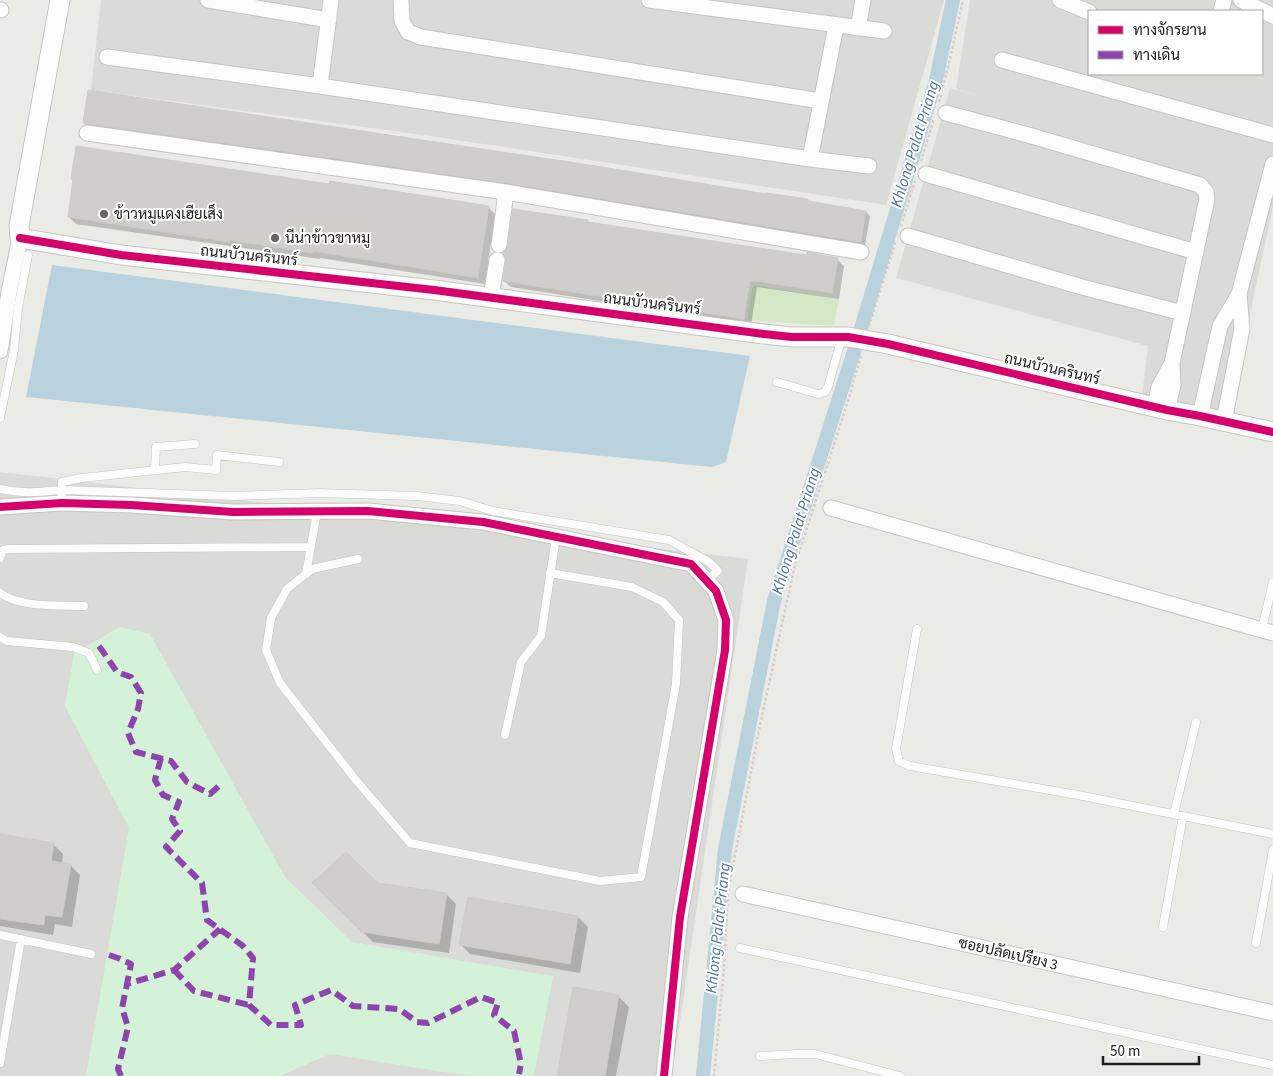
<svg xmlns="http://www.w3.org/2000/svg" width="1273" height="1076" viewBox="0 0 1273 1076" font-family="'Source Sans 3',Sarabun,sans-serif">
<rect width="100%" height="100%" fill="#ebebe6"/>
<path fill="#dadad7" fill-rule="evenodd" d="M101,0h843l-58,205 -456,-69 -339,-46z
M970,0h303v207l-45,208 -87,-11 7,-58 -252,-68 54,-190 36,10 -30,-9zM1089,11h173v63h-173z
M0,472l748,87 -76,517h-672z"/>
<path fill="#d3e9c5" d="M753,285l86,14 -5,27 -87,-6z"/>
<path fill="#d4f2d8" d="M119,627l31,7 135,243 67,65 201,34 -19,100h-65l-139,-22 -50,22h-194l43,-248 -64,-122 9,-52z"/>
<path fill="#bad2de" d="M52,265l698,91 -24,106 -14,5 -686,-70z"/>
<path fill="#0003" d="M84,123l723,77 3,3 56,9 4,4 -5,30 -776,-119z
M72,179l416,28 7,7 -10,70 -165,-26v1l-244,-35 -7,-7 5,-36z
M587,221l3,3 218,32 29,3 7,7 -5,33 -82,-12 -6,38 -240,-38 -7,-6z
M0,835l53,9 10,10 -1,10 8,1 10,10 -8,52 -17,-3 -2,11 -53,-9z
M314,883l64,1 68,10 10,10 -7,49 -76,-11z
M578,917l10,10 -8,46 -110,-19 -10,-10z
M619,997l10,10 -13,69h-58z"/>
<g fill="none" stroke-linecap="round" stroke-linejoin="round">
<path stroke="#bad2de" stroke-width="14" d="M703,1076l22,-227 49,-248 82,-256 80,-265 17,-80"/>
</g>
<path fill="#d0cecb" stroke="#ceccc7" d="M88,90l508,76 170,28v-1l42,6v2l58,10 -5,31 -353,-59 -425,-60z
M76,146l253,38 1,-3 159,25 -11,72 -165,-27v2l-84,-13v2l-161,-25 5,-38h-2z
M513,209l75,11v2l171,26 48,7v-3l31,6 -6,35 -82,-13 -6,39 -241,-38 3,-20 -3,-8 5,-7z
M0,834l54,9 -3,18 20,3 -9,53 -17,-2 -1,10 -44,-6z
M346,852l32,31 69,10 -8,51 -77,-12 -50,-49z
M468,897l110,19 -8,48 -111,-19z
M573,987l46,8 -14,81h-48z"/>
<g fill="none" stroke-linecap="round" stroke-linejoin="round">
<defs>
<path id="service" d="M777,382l41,12 7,-2 3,-5 14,-50
M0,418l14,-68 4,-42 10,-53
M155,470l1,-23 39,-3
M0,489c21,5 40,3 62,1v-8l20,-4 103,-11 31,3 1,-15 62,7
M62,503v-13l171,6 86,-3 98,3 43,5 33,10 176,29 40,22 9,9 -12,9
M0,558l3,-8 6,-1 302,-2
M358,559l-46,10 -25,20 -16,29 -5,32 14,33 75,96 55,64 190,38 41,-4 35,-193 3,-64 -16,-18 -31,-15 -82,-14
M306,574l11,-62
M0,593c20,15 59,12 84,13
M917,629l-21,120 3,12 11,5 168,29 195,39
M1262,629l11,-47
M0,637l7,4 66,6 16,6 8,17
M505,735l16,-73 20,-26 15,-99
M1174,814l22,-92
M1163,927l20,-111
M0,935l91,19
M1256,943l17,-93
M740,948l533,117
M760,1056l36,-2h19l85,22
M0,1063l21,-124"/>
<path id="minor" d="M208,0l121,20
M401,0l1,21 6,11 13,5 399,64
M649,0l235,31
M1060,0l29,12
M1241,0l32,16
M0,10h1
M1221,11l3,-11
M858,28l5,-28
M107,57l213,29 490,73 59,7
M1002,60l271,75
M320,86l11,-86
M946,113l82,22 172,50 6,7 1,7 -35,164 -13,24 -4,20
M87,133l419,59 355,60
M810,159l26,-133
M926,174l270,78
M908,236l174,51 101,26
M499,245l7,-53
M491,297l6,-37
M0,351l9,-59 11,-54
M1167,410l6,-25 -1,-22
M1200,416l20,-90 19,-32 34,-130
M1224,421l18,-92 -3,-35
M0,507l62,-4 69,2 102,7 135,-1 115,11 208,42 25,27 10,29 -1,30 -45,267 -16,159
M831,508l442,125
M743,894l530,119"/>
<path id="tertiary" d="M60,0l-41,226 1,12 101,17 313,35 330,44 28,3h56l40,7 279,66 33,6 73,16"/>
</defs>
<use href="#service" stroke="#c4c4c2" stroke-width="9"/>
<use href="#minor" stroke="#c4c4c2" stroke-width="17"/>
<use href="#tertiary" stroke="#c4c4c2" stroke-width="21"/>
<path stroke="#d5cac6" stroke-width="2.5" stroke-dasharray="2.5 2.5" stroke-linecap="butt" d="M939,102l11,-43 13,-59
M921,161l13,-42
M901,226l14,-45
M869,326l27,-86
M714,1076l10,-108 4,-76 32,-167 35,-160 53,-164 13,-46"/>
<use href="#service" stroke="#fcfcfb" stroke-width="8"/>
<use href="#minor" stroke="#fcfcfb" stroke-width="15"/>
<use href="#tertiary" stroke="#fcfcfb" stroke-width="19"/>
<path stroke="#8e44ad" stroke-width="6" stroke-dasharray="12 6" stroke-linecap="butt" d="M99,646l18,26 14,5 10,16 -3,16 -10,24 8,19 35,9 16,21 23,12 10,-9
M161,758l-6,22 8,15 16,7 -7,17 8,12 -14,16 36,36 5,37 36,26 10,12 -4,47 22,20h30l-6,-20 36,-15 22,16 46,3 18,13 11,1 53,-26 17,6 -4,12 20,16 7,33 -2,10
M109,955l9,3 13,6 -4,20 47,-14 46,-41
M174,970l20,21 55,14
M121,1076l-3,-7 10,-42 -6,-19 5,-24"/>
<defs>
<path id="cycleway" d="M20,238l101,17 313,35 330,44 28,3h56l40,7 279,66 33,6 73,16
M0,507l62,-4 69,2 102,7 135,-1 115,11 208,42 25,27 10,29 -1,30 -45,267 -16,159"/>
</defs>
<use href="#cycleway" stroke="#fff" stroke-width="11"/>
<use href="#cycleway" stroke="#d6006c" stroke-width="8"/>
</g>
<g fill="#656563" stroke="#fff" stroke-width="2">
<circle cx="104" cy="214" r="5"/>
<circle cx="275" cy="238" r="5"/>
</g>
<g text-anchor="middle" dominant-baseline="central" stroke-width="4" stroke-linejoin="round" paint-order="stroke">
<g font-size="15" fill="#1d1d1d" stroke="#fff" text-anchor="start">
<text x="114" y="214">ข้าวหมูแดงเฮียเส็ง</text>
<text x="285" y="238">นีน่าข้าวขาหมู</text>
</g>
<g font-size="15" fill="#1d1d1d" stroke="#fff">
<text transform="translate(249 256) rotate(6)">ถนนบัวนครินทร์</text>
<text transform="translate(652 304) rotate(7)">ถนนบัวนครินทร์</text>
<text transform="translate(1052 369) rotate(13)">ถนนบัวนครินทร์</text>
<text transform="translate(1008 954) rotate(13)">ซอยปลัดเปรียง 3</text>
</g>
<g font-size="16" font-style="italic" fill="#4d6fa9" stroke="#fff">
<text transform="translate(915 144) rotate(-73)">Khlong Palat Priang</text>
<text transform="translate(796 531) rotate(-73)">Khlong Palat Priang</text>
<text transform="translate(718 928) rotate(-84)">Khlong Palat Priang</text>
</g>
</g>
<rect x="1088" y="10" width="175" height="65" fill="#ffffff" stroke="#a5a5a5"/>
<rect x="1098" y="26" width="25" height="8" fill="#d6006c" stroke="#a5a5a5"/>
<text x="1133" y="35" font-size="15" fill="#1d1d1d">ทางจักรยาน</text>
<rect x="1098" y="51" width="25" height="8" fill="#8e44ad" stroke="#a5a5a5"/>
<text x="1133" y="60" font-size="15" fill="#1d1d1d">ทางเดิน</text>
<path d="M1103 1056v8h96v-8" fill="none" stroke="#1d1d1d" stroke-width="2.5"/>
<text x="1110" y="1056" font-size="15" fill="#1d1d1d" stroke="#ffffff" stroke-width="4" paint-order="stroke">50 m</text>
</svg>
